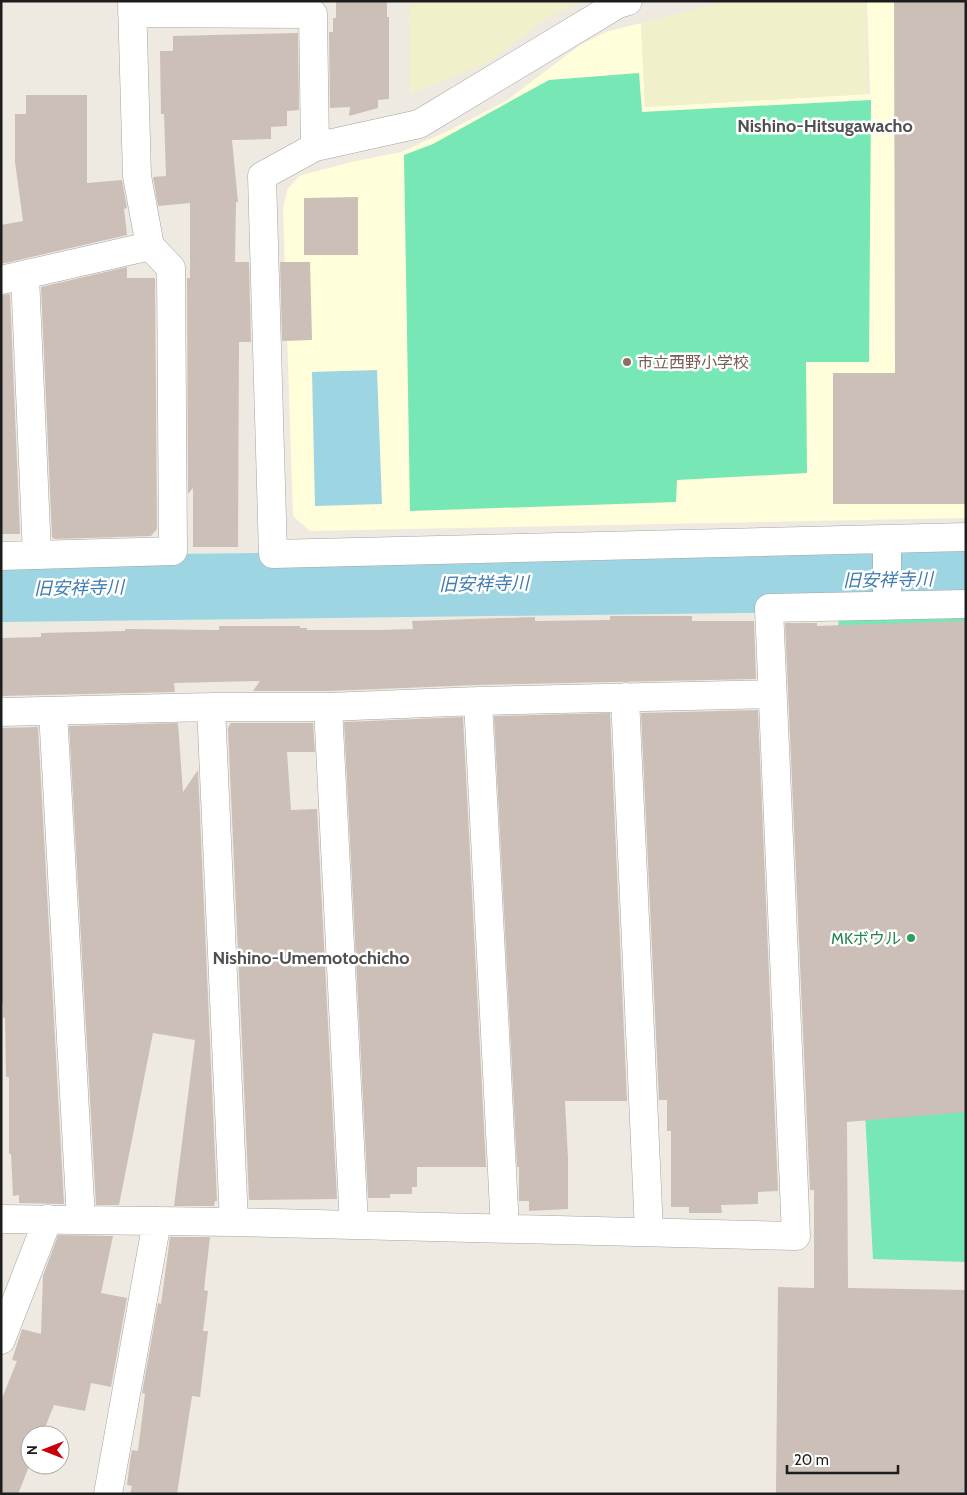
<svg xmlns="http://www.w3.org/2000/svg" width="967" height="1495" viewBox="0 0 967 1495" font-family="Cabin,'Noto Sans JP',sans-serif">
<rect width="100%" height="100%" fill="#efeae1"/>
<path fill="#fffdda" d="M867,1h99v517l-656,13 -17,-15 -10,-307 4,-19 12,-14 52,-14 50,-10 49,-22 56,-29 74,-56 26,-13 35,-9 4,84 225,-13z"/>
<path fill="#f0f0ca" d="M409,1h175l-40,19 -54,41 -80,34z
M725,1h141l1,93 -222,13 -4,-84z"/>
<path fill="#76e7b5" d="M639,73l3,39 229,-12 -2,262h-63l1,111 -130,7 -1,22 -266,9 -6,-356 29,-11 116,-64z
M966,615v647l-93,-3 -35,-643z"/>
<path fill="#9dd6e2" d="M377,370l5,134 -67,2 -3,-134z"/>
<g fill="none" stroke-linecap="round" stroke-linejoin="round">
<path stroke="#9dd6e2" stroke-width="66" d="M1,589l911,-11 54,1"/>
</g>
<path fill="#cbbfb7" d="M336,1h51v16h2v82l-11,1v8l-29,8 1,-9 -20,1 -1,-76h4v-14h3z
M894,1h72v503h-133v-131h62z
M298,33l1,77 -12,1v15l-16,1v12l-39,1 6,62h-2l-1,60h14l2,80h-12l-1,205h-45v-59l-5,6 -1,-216h3v-75l-32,3 -5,-29 13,-1 -2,-62h-3l-1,-63h13v-15z
M26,95h61v88l35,-3 5,28 -3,1 3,26 -126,29v-39l22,-4 -8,-59v-48h11z
M358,197v58h-54v-57z
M280,262h30l2,78 -30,1z
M127,267v11h28l2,251 -6,7 -97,3 -2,-2 -11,-250z
M10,294l10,240h-19v-239z
M610,616h82v5h62l2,58 -278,6 -150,6h-75l7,-10 -86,2 1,9 -174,4v-58l40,-1v-4l84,-2v-2l94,1v-4h81v2h7v2h74l32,-1 -1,-8 123,-4v4l75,-1z
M966,621v491l-119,10 1,166 118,2v204h-190l2,-207 36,1v-98h-4l-25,-567h32v3z
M758,710l20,481 -20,1v12l-37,1 1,8h-33v-6h-18v-76h-4v-31h-8l-18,-387z
M610,713l17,388h-62l3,58v50l-39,2v-10h-10v-34h-2l-23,-451z
M463,717l23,450h-69v20h-5v7h-22v4h-22l-24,-476z
M178,723l5,69 15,-22 19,431h-2l-1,5h-40l21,-166 -42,-7 -34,172h-23l-27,-479z
M231,723h82l2,29h-28l4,58 26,-1 20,390 -88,1 -21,-472z
M38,727l26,477 -45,-1v-8l-6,1 -2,-42h-2v-77h-3l-1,-60 -2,1v-15h-2v-275z
M58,1235l55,1 -12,57 26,5 -16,89 -20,-4 -6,28 -31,-6 -12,30h-12v29l-12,30h-17v-93l16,-40 -5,-1 10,-31 19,5 2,-58z
M170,1237h40l-6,53 4,1 -5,40h5l-8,66 -8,-1 -15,98h-47l2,-8 -5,-1 3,-24 2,-11 6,1 7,-57 -3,-1 16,-90 3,1z"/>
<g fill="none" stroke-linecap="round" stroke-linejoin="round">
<defs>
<path id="minor" d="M628,1l-10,3 -199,120 -104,23 -53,29 11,378 693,-17
M132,13l181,1 2,133
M25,275l12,280
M1,280l149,-34
M887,539v67
M1,556l172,-5 -2,-283 -21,-22 -13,-70 -5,-175
M625,697l24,535
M478,701l27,528
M211,707l23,515
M328,707l26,518
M53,711l28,509
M1,712l210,-5h117l150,-6 294,-7
M1,1219l233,3 562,14 -27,-628 197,-4
M1,1340l47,-121
M108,1494l49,-273"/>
</defs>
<use href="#minor" stroke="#a4a4a4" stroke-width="29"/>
<use href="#minor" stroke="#fff" stroke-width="28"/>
</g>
<circle fill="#8d6e63" stroke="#fff" stroke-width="2" cx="627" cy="362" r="5"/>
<circle fill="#2e9e5b" stroke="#fff" stroke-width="2" cx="911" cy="938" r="5"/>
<g text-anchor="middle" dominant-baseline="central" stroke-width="5" stroke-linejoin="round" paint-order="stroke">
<g font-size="16" fill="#785e54" stroke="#fff" text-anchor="start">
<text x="637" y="362">市立西野小学校</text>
</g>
<g font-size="16" fill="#27864d" stroke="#fff" text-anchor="end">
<text x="901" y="938">MKボウル</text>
</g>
<g font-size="18" font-weight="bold" fill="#505050" stroke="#fff">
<text x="825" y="126">Nishino-Hitsugawacho</text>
<text x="311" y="958">Nishino-Umemotochicho</text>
</g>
<g font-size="18" font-style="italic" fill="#3e7bae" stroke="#fff">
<text transform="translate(888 580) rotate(-1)">旧安祥寺川</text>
<text transform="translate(484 584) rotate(-1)">旧安祥寺川</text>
<text transform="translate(79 588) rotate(-1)">旧安祥寺川</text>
</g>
</g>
<rect width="967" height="1495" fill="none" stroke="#1d1d1d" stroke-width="5"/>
<g transform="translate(45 1450) rotate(270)"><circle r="24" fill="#ffffff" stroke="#a5a5a5"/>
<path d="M0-4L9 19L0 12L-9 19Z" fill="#c9000b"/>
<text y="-8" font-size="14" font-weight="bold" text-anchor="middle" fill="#1d1d1d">N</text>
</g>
<path d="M787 1465v8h111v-8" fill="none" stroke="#1d1d1d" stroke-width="2.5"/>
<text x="794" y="1465" font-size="15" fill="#1d1d1d" stroke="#ffffff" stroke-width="4" paint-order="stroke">20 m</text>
</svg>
